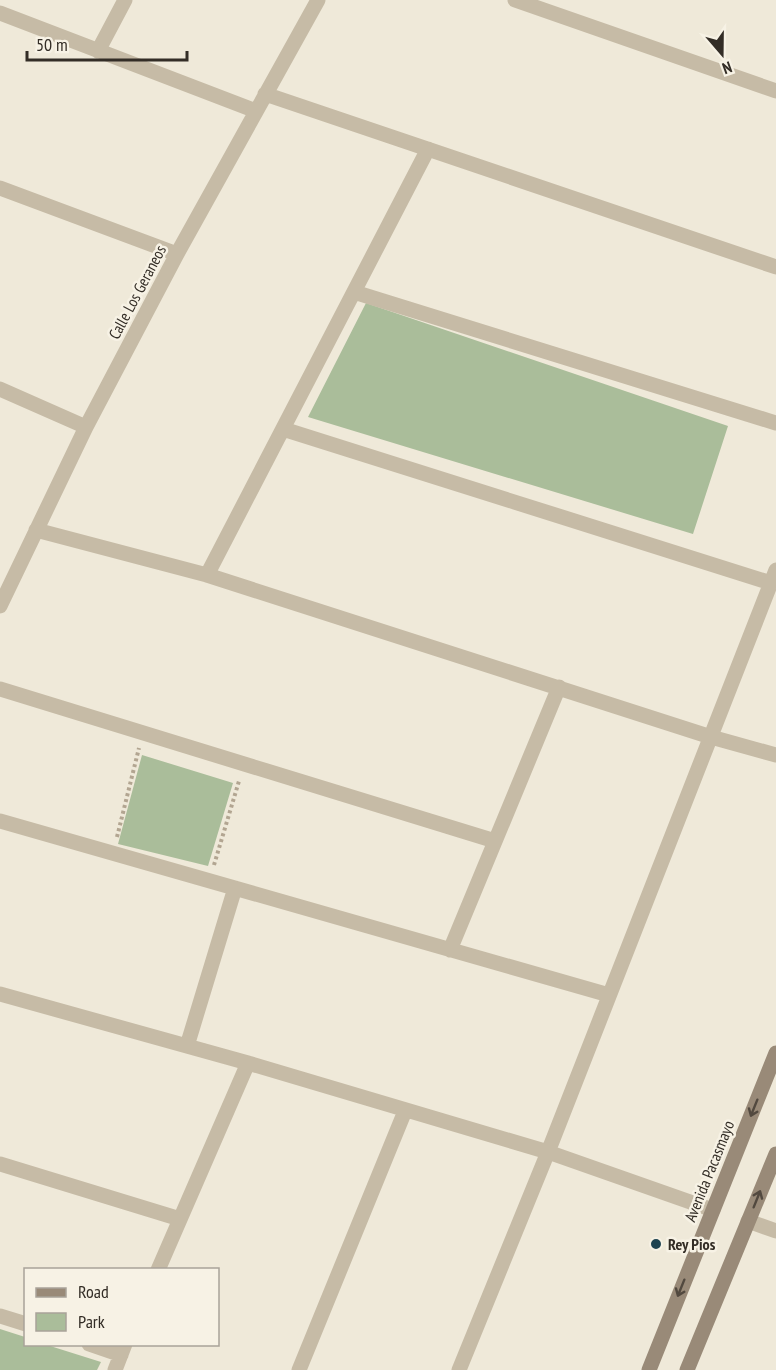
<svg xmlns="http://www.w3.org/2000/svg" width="776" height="1370" viewBox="0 0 776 1370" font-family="'PT Sans Narrow',sans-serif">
<rect width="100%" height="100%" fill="#efe9d9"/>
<path fill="#aabd9a" d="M366,303l362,123 -35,108 -385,-117z
M142,755l91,28 -25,83 -90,-22z
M0,1329l25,8 1,7 21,1 54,17 -4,8h-97z"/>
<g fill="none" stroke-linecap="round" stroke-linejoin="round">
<path stroke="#b2a591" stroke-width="4" stroke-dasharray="3 3" stroke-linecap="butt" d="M117,837l22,-89
M214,865l25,-84"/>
<path stroke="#c6bba6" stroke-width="15" d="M515,0l261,91
M0,13l256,98
M98,51l27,-51
M265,94l511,173
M0,188l177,66
M354,292l422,131
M0,389l86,38
M283,429l488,154
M36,530l171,45 504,162 65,18
M207,575l221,-426
M0,606l86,-179 91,-173 141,-254
M0,689l495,152
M0,821l609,174
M450,950l109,-263
M0,994l248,69 300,89 165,58
M187,1046l48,-158
M0,1164l180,55
M748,1221l28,10
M158,1270l90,-207
M0,1316l26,8
M89,1344l32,11
M115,1370l10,-26
M299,1370l106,-259
M459,1370l89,-218 228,-582"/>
<path stroke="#998a78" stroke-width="15" d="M649,1370l127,-317
M687,1370l89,-216"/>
</g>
<defs><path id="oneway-shaft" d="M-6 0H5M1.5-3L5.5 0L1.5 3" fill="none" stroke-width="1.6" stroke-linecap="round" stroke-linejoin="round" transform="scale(1.5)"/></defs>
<g stroke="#52493f">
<use href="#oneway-shaft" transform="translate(754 1108) rotate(112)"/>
<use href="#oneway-shaft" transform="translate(757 1199) rotate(-68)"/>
<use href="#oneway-shaft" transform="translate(681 1288) rotate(112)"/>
</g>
<circle fill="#1f4451" stroke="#f7f2e5" stroke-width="2" cx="656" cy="1244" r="6"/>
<g text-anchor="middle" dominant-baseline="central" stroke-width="5" stroke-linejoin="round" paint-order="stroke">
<g font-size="16" fill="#332d26" stroke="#f7f2e5">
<text transform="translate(137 292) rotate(-62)">Calle Los Geraneos</text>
<text transform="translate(709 1171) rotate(-68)">Avenida Pacasmayo</text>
</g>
<g font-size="16" font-weight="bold" fill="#332d26" stroke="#f7f2e5" text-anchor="start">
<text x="668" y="1244">Rey Pios</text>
</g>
</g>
<rect x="24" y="1268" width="195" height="78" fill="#f7f2e5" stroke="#a9a399" stroke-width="1.5"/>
<rect x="36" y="1288" width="30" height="9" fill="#998a78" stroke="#a9a399" stroke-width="1.5"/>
<text x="78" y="1298" font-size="18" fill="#332d26">Road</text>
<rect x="36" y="1313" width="30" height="18" fill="#aabd9a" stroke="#a9a399" stroke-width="1.5"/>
<text x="78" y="1328" font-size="18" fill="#332d26">Park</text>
<g transform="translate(722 54) rotate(160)" stroke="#f7f2e5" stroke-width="4.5" paint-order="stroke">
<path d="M0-4.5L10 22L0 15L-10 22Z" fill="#332d26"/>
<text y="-9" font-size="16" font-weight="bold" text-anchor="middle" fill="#332d26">N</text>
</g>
<path d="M27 51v9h160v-9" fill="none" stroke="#332d26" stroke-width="3"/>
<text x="36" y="51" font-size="18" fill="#332d26" stroke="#f7f2e5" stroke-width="4.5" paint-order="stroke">50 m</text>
</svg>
